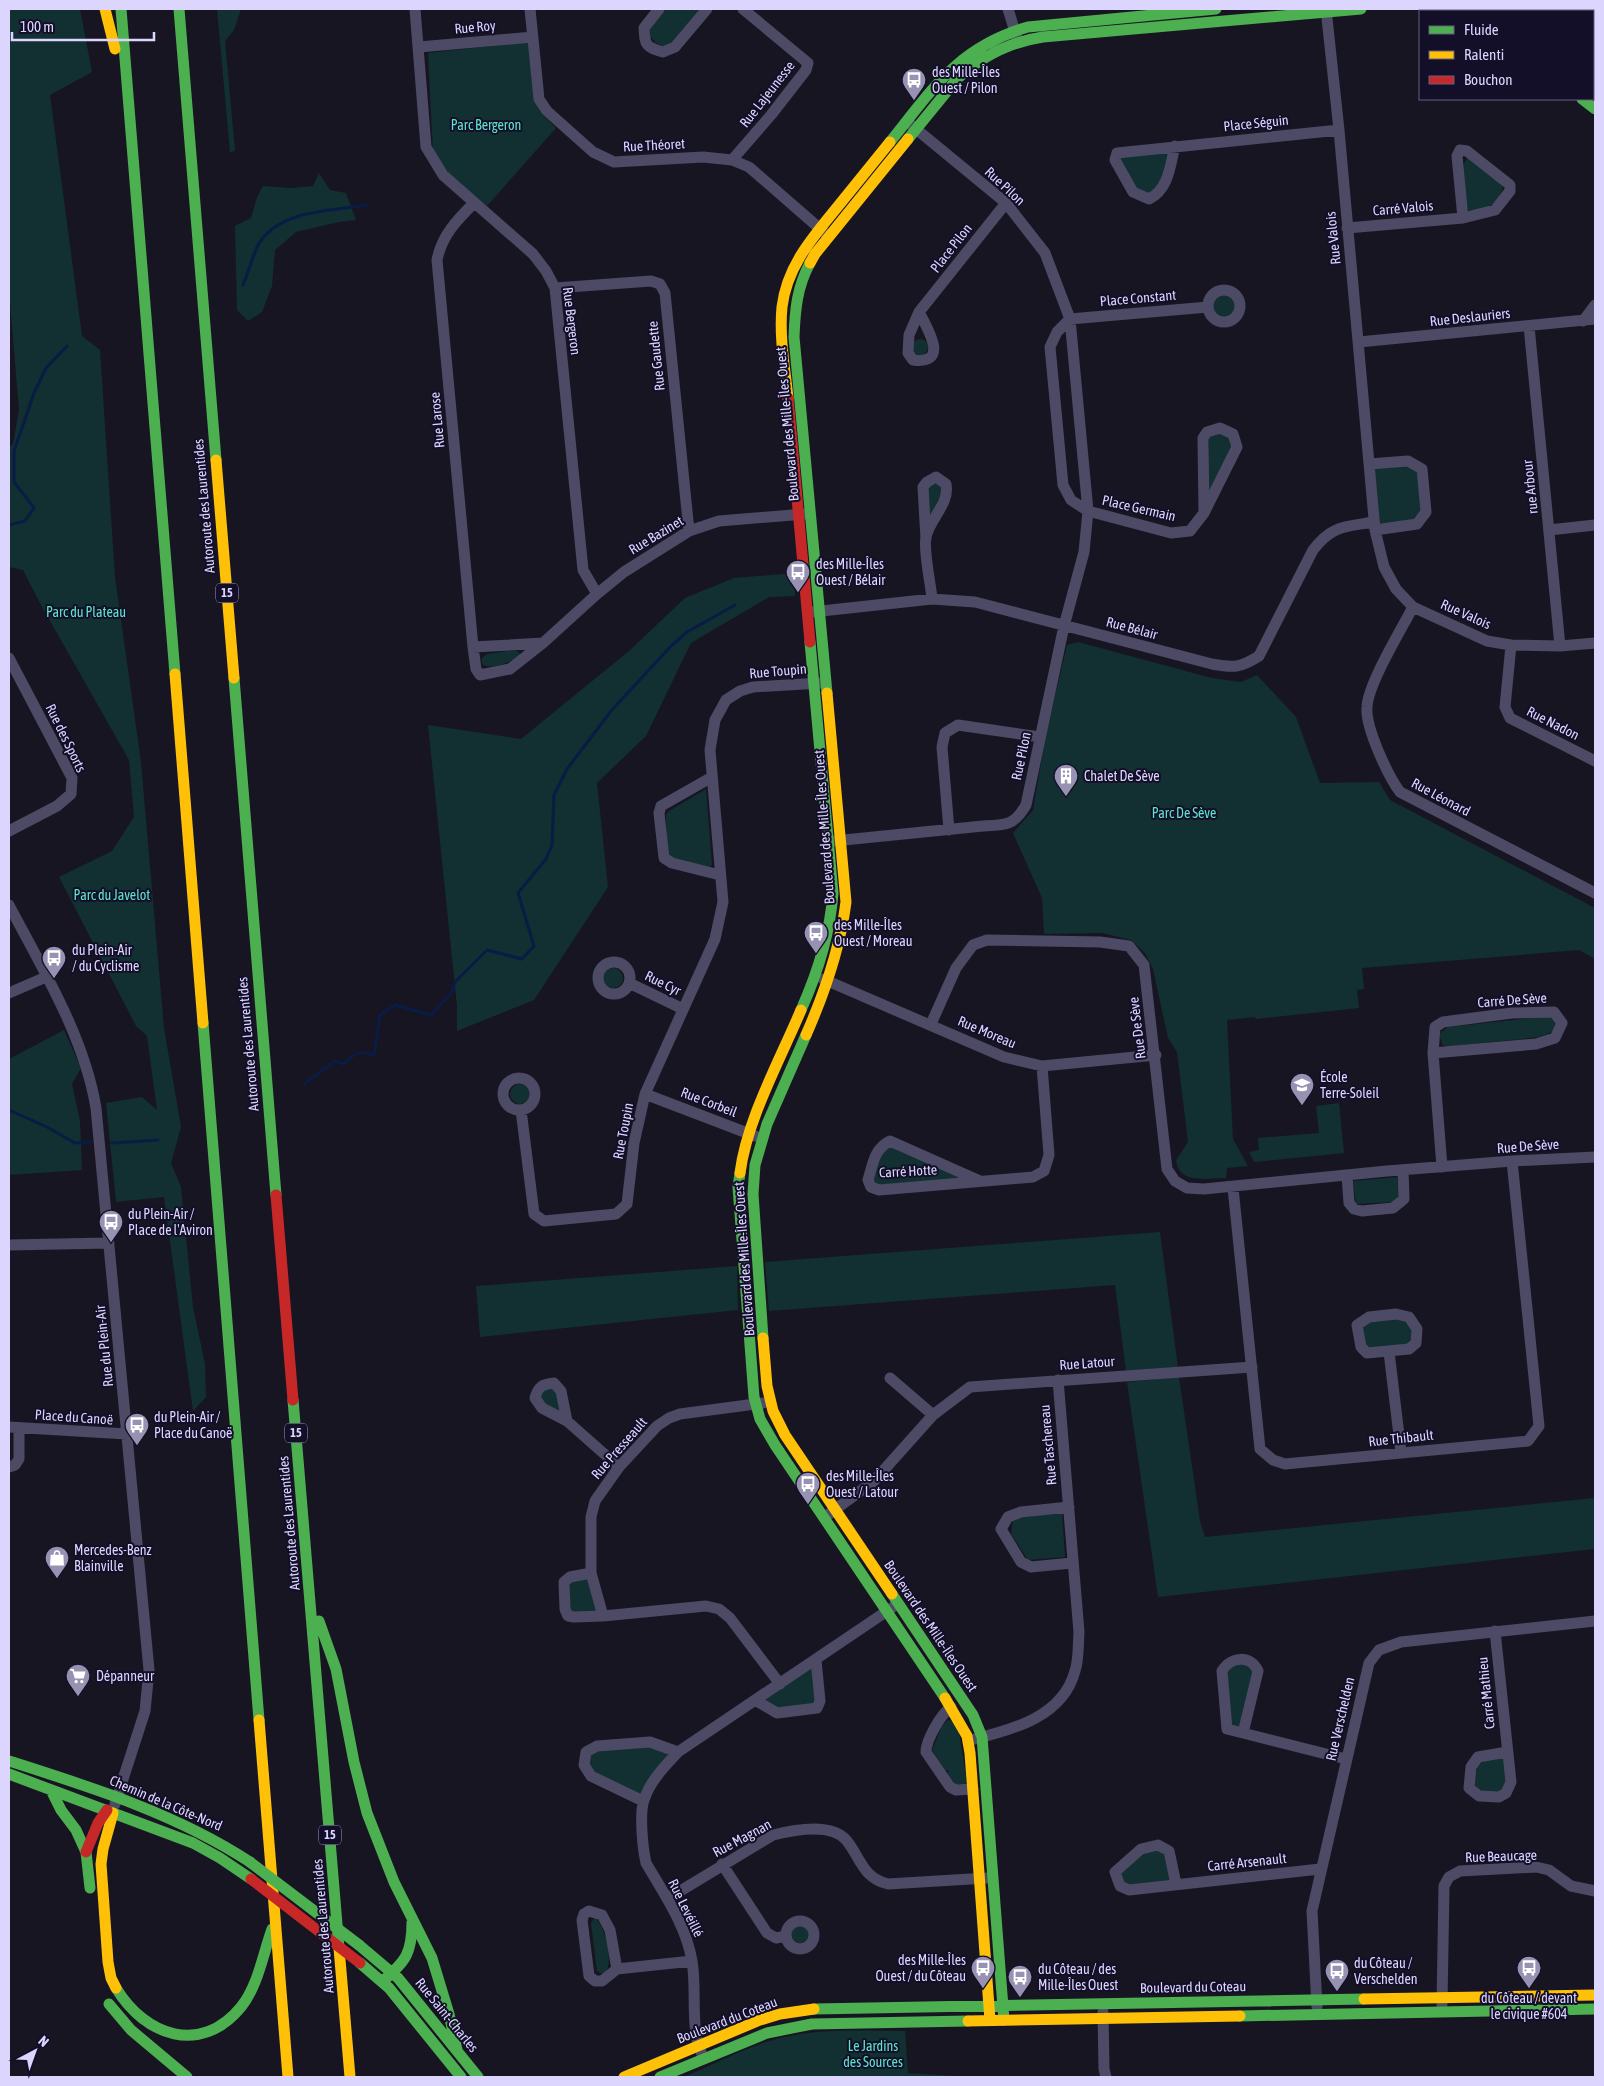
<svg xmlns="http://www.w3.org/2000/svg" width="1604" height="2086" viewBox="0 0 1604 2086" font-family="'Asap Condensed',sans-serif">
<rect width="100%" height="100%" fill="#181523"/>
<path fill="#122f31" d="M9,9h71l12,63 -42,23 32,241 18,14 15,227 26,185 23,266 17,99 -10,36 10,24 12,120 12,57 1,33 -13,14 -29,-214 -48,5 -10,-99 36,-6 15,13 -10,-74 -11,-10 -77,-149 53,-26 22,-34 -5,-57 -88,-155 -18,-35 -14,-3v-120l4,-3 6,-34 -10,-119z
M217,9h24l-7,21 -9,11 10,109 -5,3z
M665,9h36l-27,33 -10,5 -8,-4 -8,-9 1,-5z
M528,42l15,73 13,13 -69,78 -38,-30 -16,-22 -5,-101z
M1169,150l-7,36 -12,10 -16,-7 -15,-27 1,-6z
M1468,158l33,25 2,5c-8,19 -15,20 -34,23l-3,-5c-1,-14 -9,-38 2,-48z
M319,173l11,17 16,3 10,27 -17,2 -43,10 -21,18 -3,36 -10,26 -14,9 -11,-11 -2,-84 16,-8 6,-21 6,-11 27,2 23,-2z
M1210 306a14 14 0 1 1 28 0a14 14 0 1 1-28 0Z
M912 347a8 8 0 1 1 16 0a8 8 0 1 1-16 0Z
M1220,432l11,6 1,9 -25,51 2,-62z
M1406,464l11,7 6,39 -7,9 -39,8 -8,-60z
M937,481l7,5 -17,43v-41z
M794,573l1,23 -26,1 -78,46 -45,93 -49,47 11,104 -74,113 -77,31v-25l-29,-281 93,14 108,-88 56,-53 49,-20z
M1078,642l134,36 29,4 16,-7 39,42 24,66 59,-1 11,18 205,108v51l-16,-9 -217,18 2,21 -7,1 2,18 -103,11 -1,-2 -28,3 6,119 15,27 -21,2 -1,10c-19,0 -47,7 -50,-18l12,-18 -11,-90 -9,-14 -15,-69 -8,-16 -14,-13 -29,-7 -58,1 -2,-36 -29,-65 20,-23 12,-71 22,-94z
M516,650l5,5c-11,7 -24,14 -38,10l-2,-6 6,-5z
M706,789l6,76 -6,4 -32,-9 -7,-7 -1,-38 3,-4z
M603 978a10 10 0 1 1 20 0a10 10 0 1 1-20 0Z
M1552,1016l5,6 -5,10 -13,5 -93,10 -4,-3 -3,-10 9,-7z
M64,1030l17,38 -9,16 8,37 2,49 -73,5v-116z
M510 1094a10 10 0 1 1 20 0a10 10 0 1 1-20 0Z
M1339,1103l5,50 -90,9 -5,-10 10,-2 -1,-12 61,-5 -3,-27z
M890,1141l90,40 -109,6 5,-33z
M1397,1177l2,18 -6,7 -37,2 -3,-23z
M1160,1232l18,135 -52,4 -11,-86 -346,26 -4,-49z
M737,1266l1,44 -258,27 -4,-51z
M1369,1317h40l7,26 -49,10 -10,-28z
M1179,1377l21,144 5,16 390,-39v51l-437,48 -31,-215z
M554,1384l11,36 -23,-12 -4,-19z
M1062,1512l3,45 -37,3 -17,-26 2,-15z
M590,1574l12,41 -28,1 -8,-8 5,-30z
M1239,1662l15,6 -13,58h-6l-4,-2 -4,-57z
M814,1663l2,43 -37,5 -21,-10z
M948,1720l4,1 7,11 8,50 -2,2h-11l-7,-11 2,-1 -1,-2 -3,1 -13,-21 10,-24z
M651,1744l23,8 -31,45 -50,-23 -7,-10 1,-11 9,-4z
M1504,1756l3,24 -4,11 -21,2 -7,-6c0,-25 4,-27 29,-31z
M1157,1849l8,6 7,27 -43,5 -7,-4 -4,-10 24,-20z
M595,1917c11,13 17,37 12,54l-5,3 -5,-3 -6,-48z
M789 1935a11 11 0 1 1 22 0a11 11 0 1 1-22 0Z
M905,2031l3,42 65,4h-289c33,-14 71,-35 106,-41 37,-8 77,-5 115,-5z"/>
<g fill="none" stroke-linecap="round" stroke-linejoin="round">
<path stroke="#091c45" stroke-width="3" d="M243,285c5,-12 9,-27 15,-40 21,-36 74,-34 110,-40
M9,525l16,-4 9,-13 -20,-26v-31l20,-58 12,-25 21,-22
M304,1084l31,-23 8,3c12,-10 16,-16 31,-8l6,-41 15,-10 36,10 21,-23 3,-10 32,-32 35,9 12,-13 -16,-53 28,-34 6,-14 2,-50 13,-26 44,-58 60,-65 16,-14 48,-27
M9,1110l38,17 28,16 15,-1
M112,1143l46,-3"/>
<path stroke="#4c4a64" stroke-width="11" d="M415,9l11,138 17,28 90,79 13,17 9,17 28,282 14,24
M530,9l9,90 8,12 46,41 21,10 89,-5 29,3 17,7 77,67
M659,9l-15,19c1,18 2,19 19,24l12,-5 32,-38
M1008,9l9,29
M1326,9l13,121 36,400 9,37 12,22 17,18 74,34 24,4 49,1 35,-3
M419,47l114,-10
M1175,146c-5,20 -6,43 -26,53l-16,-7 -18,-32 2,-7 222,-23
M732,160l39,-45 35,-45 2,-7 -65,-54
M474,203c-17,17 -32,32 -37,57l36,387 3,22 4,6 30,-6 33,-26 54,-49 27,-22 65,-41 30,-10 86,-7
M1347,228l116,-10 32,-8 15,-19v-6l-43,-34 -7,-1 -3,6 6,62
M555,288l96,-7 9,3 5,9 24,238
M1208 306a16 16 0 1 1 32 0a16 16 0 1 1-32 0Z
M919,312c9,17 31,53 -6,48l-5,-7 1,-18 10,-23 87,-109
M1583,321l12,-16
M1529,326l31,320
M1359,342l236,-23
M1369,464l39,-3 14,8 4,43 -9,12 -42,6
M1204,513l-1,-75 4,-6 13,-4 13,6 4,13 -33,66 -14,18 -19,2 -83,-22 -17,-11 -8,-15 -13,-138 7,-15 13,-13 138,-12
M1549,530l46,-5
M926,539l-3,-52 4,-5 9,-5 10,7c4,20 -16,34 -20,53 -3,13 5,48 6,62
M1413,607c-12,23 -45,77 -46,100 -2,20 21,69 33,85l195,101
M812,612l120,-13 43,3 237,62c22,4 28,4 47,-8l54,-106c19,-25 32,-23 61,-28
M1511,645l-6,62 5,11 85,43
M473,647l70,-4
M9,658l63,120 -1,16 -14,12 -48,25
M712,777l-51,29 -2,7 5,45 8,5 48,12
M949,830l-7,-83 3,-14 13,-8 82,12
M834,841l149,-15c22,-1 31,0 43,-21l38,-179 20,-74 4,-41 -18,-192 -25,-66 -39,-50 -96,-79
M9,905c34,65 75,131 87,203l53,562 -4,41 -30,93
M598 978a16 16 0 1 1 32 0a16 16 0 1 1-32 0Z
M823,979l181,78 38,9 114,-11
M629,983l54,26
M9,993l37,-16
M931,1024l25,-56 17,-23 14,-5 113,2 29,4 15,19 23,204 8,12 12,7 17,1 183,-18 125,-10 83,-4
M1433,1053l103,-9 19,-6 7,-15 -8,-11 -42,1 -69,9 -8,5 -2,26 9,114
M503 1094a16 16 0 1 1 32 0a16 16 0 1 1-32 0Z
M645,1094l110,42
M521,1110l13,104 10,7 72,-7 11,-10 7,-61 11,-49 70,-155 8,-37 -13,-152 5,-30 11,-20 14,-9 13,-4 68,-4
M1347,1175l2,28 5,6 8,2 31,-3 11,-9 -1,-29
M980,1181l-90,-40c-16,8 -17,23 -22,39l3,7 8,3 154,-13 11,-6 5,-16 -7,-89
M1233,1188l27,261 13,11 12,4 243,-23 11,-15 -27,-265
M9,1245l100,-2
M1396,1314l13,3 8,12 -1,14 -7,6 -42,4 -6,-6 -4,-22 12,-8z
M1389,1352l12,100
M890,1378l43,37
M763,1403l-83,11 -11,4 -12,8 -38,41 -24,34 -4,16v56l12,43 103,-10 13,3 11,9 50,66
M567,1421l-6,-30 -7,-8c-12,1 -16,4 -19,15l7,10 25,13 52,46
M9,1427l118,7
M9,1467l6,-2 4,-6v-31
M1069,1507l-48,5 -13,5 -7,12 20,33 10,5 41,-4
M829,1514l45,-33 59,-66 37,-28 282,-20
M591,1573l-21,4 -6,5 1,27 3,7 6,1 29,-1
M1495,1631l16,151 -5,11 -7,4 -20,-1 -10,-8 2,-21 7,-10 29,-5
M755,1700l22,13 40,-5 3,-7 -4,-41
M951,1707c-10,7 -25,33 -25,45l24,35 6,3 17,-1
M1243,1733l15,-62c-7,-16 -27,-15 -36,0l5,58 16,4 103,26
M975,1739c40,-10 88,-23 100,-68 4,-12 3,-26 4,-39l-21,-252
M643,1801l-52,-25 -7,-11 2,-13 11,-6 53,-4 28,10
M722,1864l45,69 9,5 10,-2
M1176,1884l-7,-33 -11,-6 -17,4 -26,23 5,14 9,4 191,-21
M667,1899l106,-64c20,-5 59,-13 74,6 14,18 16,37 41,43l99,-6
M786 1935a14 14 0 1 1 28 0a14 14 0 1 1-28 0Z
M617,1969l-7,-39 -8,-15 -13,-4 -5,3 -2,6 7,56 6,5h7l15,-12 75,-8
M1442,2005l2,-119 5,-9 11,-6 76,-4 13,3 22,16 24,5
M1317,2007l-5,-96 57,-248 10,-13 22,-8 194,-21
M1103,2012l1,57 2,8
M701,2052c-11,-26 -4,-63 -9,-91 -6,-36 -28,-67 -46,-98 -3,-13 -7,-49 -2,-63 6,-19 21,-34 34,-48l215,-145"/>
<path stroke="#4caf50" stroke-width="11" d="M121,9l54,665
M179,9l37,451
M1495,9l3,2
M1582,99l13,10
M908,139l49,-60c25,-23 52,-37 86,-42l318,-28
M890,142c43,-53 68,-95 138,-115l188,-18
M810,263c-13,24 -15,47 -16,74l33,356
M234,678l42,517
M801,1010c17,-38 29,-76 32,-117l-23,-251
M203,1023l56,697
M740,1173l-2,14 16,210 6,22 15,26 170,253
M763,1338l-10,-144 2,-29 12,-41 39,-89
M293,1400l46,548
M892,1594l81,121 9,22 22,283
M319,1621l17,48 18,93 13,51 27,69 38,76 17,56 8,36
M9,1761c82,26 168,53 241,101
M9,1774l184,69 27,15 31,21
M51,1790l10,20 15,20 10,22 4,36
M359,1945l39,33 80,99
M360,1963l29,25 72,89
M383,1981c23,-20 29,-28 29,-59
M116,1988c29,48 85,68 125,19 17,-21 22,-53 31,-78
M109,2004l22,26 56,47
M814,2009l550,-10
M1240,2016l355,-7
M660,2077l107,-44 45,-9 156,-3"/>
<path stroke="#ffc107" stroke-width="11" d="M105,9l10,40
M1463,9l6,2
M810,263l5,-9 93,-115
M788,398c-3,-29 -9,-61 -6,-91 5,-42 32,-71 57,-102 17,-21 34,-42 51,-63
M216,460l18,218
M175,674l28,349
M806,1035c19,-43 34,-86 40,-133l-19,-209
M740,1173c7,-54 40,-113 61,-163
M763,1338l4,48 6,25 12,24 107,159
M945,1698l22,38 3,17 20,267
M259,1720l29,357
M113,1813l-10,36 -2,15 7,98 3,16 5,10
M339,1948l11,129
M1364,1999l231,-4
M968,2021l272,-5
M624,2077l136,-57 20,-6 34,-5"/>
<path stroke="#c62828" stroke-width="11" d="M1593,89l2,2
M788,398l22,244
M276,1195l17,205
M86,1852l12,-29 9,-13"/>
<path stroke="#4caf50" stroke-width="11" d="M250,1862l109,83"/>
<path stroke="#c62828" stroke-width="11" d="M251,1879l109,84"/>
</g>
<defs>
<symbol id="bus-pin" viewBox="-11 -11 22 30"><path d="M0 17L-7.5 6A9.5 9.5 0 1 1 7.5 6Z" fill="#9792b2" stroke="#140f29"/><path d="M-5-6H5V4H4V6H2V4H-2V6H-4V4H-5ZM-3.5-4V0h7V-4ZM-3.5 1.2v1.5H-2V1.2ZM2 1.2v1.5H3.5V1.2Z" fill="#fff"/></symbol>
<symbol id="building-pin" viewBox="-11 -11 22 30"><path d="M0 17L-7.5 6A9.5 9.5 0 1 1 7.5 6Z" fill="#9792b2" stroke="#140f29"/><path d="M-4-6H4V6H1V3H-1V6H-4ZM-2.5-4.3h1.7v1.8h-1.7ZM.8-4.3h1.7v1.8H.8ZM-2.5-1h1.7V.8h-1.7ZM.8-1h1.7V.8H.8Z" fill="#fff"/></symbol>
<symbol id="school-pin" viewBox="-11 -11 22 30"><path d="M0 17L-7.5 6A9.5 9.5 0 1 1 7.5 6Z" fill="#9792b2" stroke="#140f29"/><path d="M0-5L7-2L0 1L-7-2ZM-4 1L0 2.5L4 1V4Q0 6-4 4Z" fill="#fff"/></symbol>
<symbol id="shop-pin" viewBox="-11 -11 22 30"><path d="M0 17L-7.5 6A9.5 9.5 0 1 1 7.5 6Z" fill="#9792b2" stroke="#140f29"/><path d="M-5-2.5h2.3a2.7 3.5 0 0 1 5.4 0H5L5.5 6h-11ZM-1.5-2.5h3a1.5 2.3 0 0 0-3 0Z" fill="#fff"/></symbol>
<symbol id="supermarket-pin" viewBox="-11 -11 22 30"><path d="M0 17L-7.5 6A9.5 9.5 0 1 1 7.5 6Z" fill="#9792b2" stroke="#140f29"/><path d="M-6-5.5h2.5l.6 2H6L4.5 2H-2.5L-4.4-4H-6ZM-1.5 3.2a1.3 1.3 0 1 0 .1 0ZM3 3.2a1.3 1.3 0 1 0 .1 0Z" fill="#fff"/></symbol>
</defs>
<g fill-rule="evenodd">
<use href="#bus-pin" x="900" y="66" width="28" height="38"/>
<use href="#bus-pin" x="784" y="558" width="28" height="38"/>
<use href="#building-pin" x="1052" y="762" width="28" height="38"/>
<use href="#bus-pin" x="802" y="919" width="28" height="38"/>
<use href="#bus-pin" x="40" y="944" width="28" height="38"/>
<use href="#school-pin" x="1288" y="1071" width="28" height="38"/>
<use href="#bus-pin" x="97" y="1208" width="28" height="38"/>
<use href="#bus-pin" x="123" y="1411" width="28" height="38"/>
<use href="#bus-pin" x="794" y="1470" width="28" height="38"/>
<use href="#shop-pin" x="43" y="1544" width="28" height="38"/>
<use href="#supermarket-pin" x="64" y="1662" width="28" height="38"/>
<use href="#bus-pin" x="969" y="1954" width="28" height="38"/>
<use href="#bus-pin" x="1515" y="1954" width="28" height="38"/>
<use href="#bus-pin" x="1323" y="1957" width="28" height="38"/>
<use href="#bus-pin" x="1006" y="1963" width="28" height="38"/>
</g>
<g text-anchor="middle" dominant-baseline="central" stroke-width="4" stroke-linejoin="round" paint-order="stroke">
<g fill="#140f29" stroke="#a09abf" stroke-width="1">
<rect x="216" y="583.5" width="22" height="19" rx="4"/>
<rect x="285" y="1423.5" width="22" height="19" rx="4"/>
<rect x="319" y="1825.5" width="22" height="19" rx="4"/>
</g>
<g font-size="12" font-weight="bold" fill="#dcd6ff">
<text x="227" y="593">15</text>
<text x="296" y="1433">15</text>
<text x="330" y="1835">15</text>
</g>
<g font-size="14" fill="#dcd6ff" stroke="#140f29">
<text transform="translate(475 27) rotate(-5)">Rue Roy</text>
<text transform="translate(767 94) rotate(-52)">Rue Lajeunesse</text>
<text transform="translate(1256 123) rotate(-6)">Place Séguin</text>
<text transform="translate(654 145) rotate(-3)">Rue Théoret</text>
<text transform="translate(1005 186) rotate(43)">Rue Pilon</text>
<text transform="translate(1403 208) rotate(-5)">Carré Valois</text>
<text transform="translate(1333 238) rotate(-96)">Rue Valois</text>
<text transform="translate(951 248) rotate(-52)">Place Pilon</text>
<text transform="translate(1138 298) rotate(-5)">Place Constant</text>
<text transform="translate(1470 317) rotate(-6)">Rue Deslauriers</text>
<text transform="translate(572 321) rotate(83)">Rue Bergeron</text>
<text transform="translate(656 356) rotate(-96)">Rue Gaudette</text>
<text transform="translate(437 420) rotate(-95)">Rue Larose</text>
<text transform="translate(787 424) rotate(-95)">Boulevard des Mille-Îles Ouest</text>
<text transform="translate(1530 487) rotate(-96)">rue Arbour</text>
<text transform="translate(204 506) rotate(-95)">Autoroute des Laurentides</text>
<text transform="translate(1139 508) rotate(13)">Place Germain</text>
<text transform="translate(656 535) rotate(-31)">Rue Bazinet</text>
<text transform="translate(1466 614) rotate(24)">Rue Valois</text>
<text transform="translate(1132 628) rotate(15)">Rue Bélair</text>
<text transform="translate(778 671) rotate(-5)">Rue Toupin</text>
<text transform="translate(1553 723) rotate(27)">Rue Nadon</text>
<text transform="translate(66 738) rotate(64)">Rue des Sports</text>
<text transform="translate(1021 756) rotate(-78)">Rue Pilon</text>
<text transform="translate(1441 797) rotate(28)">Rue Léonard</text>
<text transform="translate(824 827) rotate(-94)">Boulevard des Mille-Îles Ouest</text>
<text transform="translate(663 983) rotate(26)">Rue Cyr</text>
<text transform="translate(1512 1000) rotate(-4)">Carré De Sève</text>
<text transform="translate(1137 1028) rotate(-97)">Rue De Sève</text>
<text transform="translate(987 1032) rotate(23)">Rue Moreau</text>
<text transform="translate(248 1044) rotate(-95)">Autoroute des Laurentides</text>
<text transform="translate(709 1102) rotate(21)">Rue Corbeil</text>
<text transform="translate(623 1131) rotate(-79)">Rue Toupin</text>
<text transform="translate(1528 1146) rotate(-4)">Rue De Sève</text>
<text transform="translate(908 1171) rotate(-3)">Carré Hotte</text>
<text transform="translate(744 1259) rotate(-94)">Boulevard des Mille-Îles Ouest</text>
<text transform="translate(104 1346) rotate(-96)">Rue du Plein-Air</text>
<text transform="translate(1087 1363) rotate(-4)">Rue Latour</text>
<text transform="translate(74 1417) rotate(4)">Place du Canoë</text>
<text transform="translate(1401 1438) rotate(-6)">Rue Thibault</text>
<text transform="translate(1048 1445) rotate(-95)">Rue Taschereau</text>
<text transform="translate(619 1448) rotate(-49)">Rue Presseault</text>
<text transform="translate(289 1523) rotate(-95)">Autoroute des Laurentides</text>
<text transform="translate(931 1626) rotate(56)">Boulevard des Mille-Îles Ouest</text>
<text transform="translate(1486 1693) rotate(-96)">Carré Mathieu</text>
<text transform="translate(1340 1719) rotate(-77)">Rue Verschelden</text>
<text transform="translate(166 1803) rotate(23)">Chemin de la Côte-Nord</text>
<text transform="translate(742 1838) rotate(-28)">Rue Magnan</text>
<text transform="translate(1501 1856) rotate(-2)">Rue Beaucage</text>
<text transform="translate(1247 1862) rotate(-6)">Carré Arsenault</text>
<text transform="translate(686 1908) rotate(64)">Rue Levéillé</text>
<text transform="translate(323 1926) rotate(-95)">Autoroute des Laurentides</text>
<text transform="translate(1193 1987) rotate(-1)">Boulevard du Coteau</text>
<text transform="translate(447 2015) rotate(51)">Rue Saint-Charles</text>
<text transform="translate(727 2020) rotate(-21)">Boulevard du Coteau</text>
</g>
<g font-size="14" fill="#dcd6ff" stroke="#140f29" text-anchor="start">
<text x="932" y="72">des Mille-Îles<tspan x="932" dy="16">Ouest / Pilon</tspan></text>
<text x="816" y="564">des Mille-Îles<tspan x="816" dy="16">Ouest / Bélair</tspan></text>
<text x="1084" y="776">Chalet De Sève</text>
<text x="834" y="925">des Mille-Îles<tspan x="834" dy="16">Ouest / Moreau</tspan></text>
<text x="72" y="950">du Plein-Air<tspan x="72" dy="16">/ du Cyclisme</tspan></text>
<text x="1320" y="1077">École<tspan x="1320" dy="16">Terre-Soleil</tspan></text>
<text x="128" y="1214">du Plein-Air /<tspan x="128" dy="16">Place de l'Aviron</tspan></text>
<text x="154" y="1417">du Plein-Air /<tspan x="154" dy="16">Place du Canoë</tspan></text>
<text x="826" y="1476">des Mille-Îles<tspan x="826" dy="16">Ouest / Latour</tspan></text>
<text x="74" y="1550">Mercedes-Benz<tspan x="74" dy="16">Blainville</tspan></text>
<text x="96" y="1676">Dépanneur</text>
<text x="966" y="1960" text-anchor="end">des Mille-Îles<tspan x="966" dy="16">Ouest / du Côteau</tspan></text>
<text x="1354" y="1963">du Côteau /<tspan x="1354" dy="16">Verschelden</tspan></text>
<text x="1038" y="1969">du Côteau / des<tspan x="1038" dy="16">Mille-Îles Ouest</tspan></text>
<text x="1529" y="1998" text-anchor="middle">du Côteau / devant<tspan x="1529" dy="16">le civique #604</tspan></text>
</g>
<g font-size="14" fill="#5ce5c8" stroke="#140f29">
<text x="486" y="125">Parc Bergeron</text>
<text x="86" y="612">Parc du Plateau</text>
<text x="1184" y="813">Parc De Sève</text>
<text x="112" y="895">Parc du Javelot</text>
<text x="873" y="2046">Le Jardins<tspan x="873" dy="16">des Sources</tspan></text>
</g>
</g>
<rect width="1604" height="2086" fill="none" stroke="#dcd6ff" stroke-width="20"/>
<rect x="1419" y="10" width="175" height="90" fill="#140f29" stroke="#645f7f"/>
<rect x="1429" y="26" width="25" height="8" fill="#4caf50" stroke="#645f7f"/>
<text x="1464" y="35" font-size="15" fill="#dcd6ff">Fluide</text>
<rect x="1429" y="51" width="25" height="8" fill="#ffc107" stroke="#645f7f"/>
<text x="1464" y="60" font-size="15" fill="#dcd6ff">Ralenti</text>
<rect x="1429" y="76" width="25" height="8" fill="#c62828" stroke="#645f7f"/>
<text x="1464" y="85" font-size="15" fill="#dcd6ff">Bouchon</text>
<g transform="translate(35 2051) rotate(41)" stroke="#140f29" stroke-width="4" paint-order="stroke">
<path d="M0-4L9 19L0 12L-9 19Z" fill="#dcd6ff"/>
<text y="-8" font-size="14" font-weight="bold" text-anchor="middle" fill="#dcd6ff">N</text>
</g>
<path d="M12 32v8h142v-8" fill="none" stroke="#dcd6ff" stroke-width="2.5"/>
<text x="20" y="32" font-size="15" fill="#dcd6ff" stroke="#140f29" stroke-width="4" paint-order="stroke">100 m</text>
</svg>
